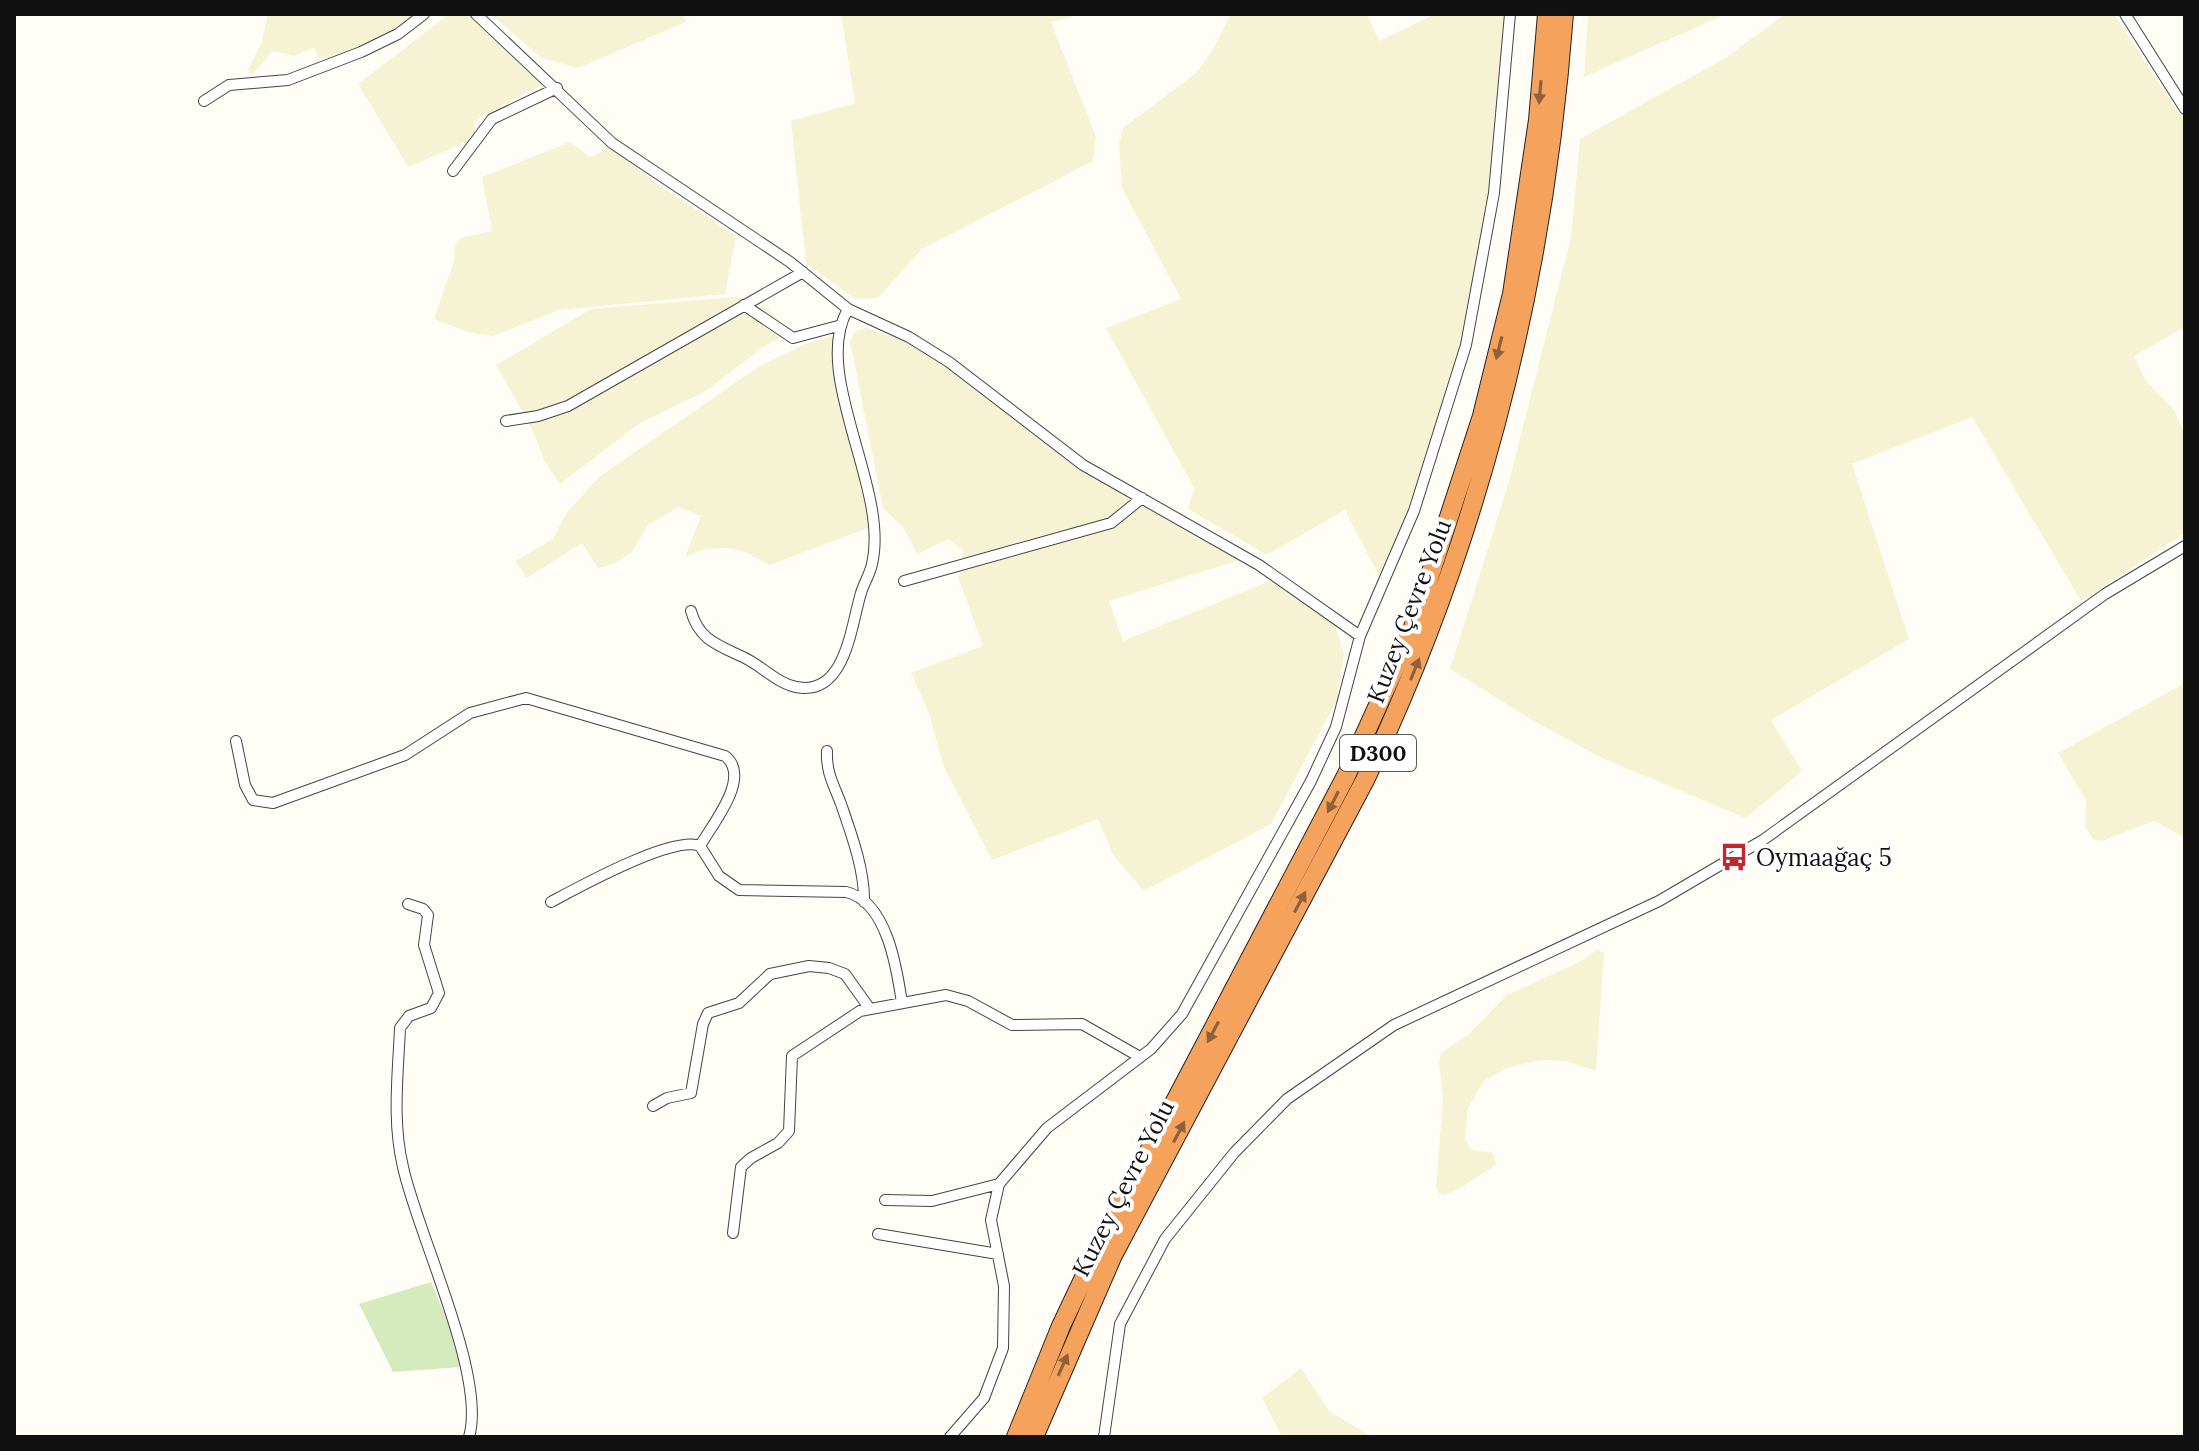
<svg xmlns="http://www.w3.org/2000/svg" width="2199" height="1451" viewBox="0 0 2199 1451" font-family="Lora,serif">
<rect width="100%" height="100%" fill="#fffdf5"/>
<path fill="#f6f3d4" d="M268,14h152l-23,17 -61,25 -18,3 -3,-12 -21,9 -21,-5 -21,24 -4,-6 13,-25z
M449,14h23l75,68 -73,39 1,9 -7,11 -60,26 -50,-83z
M491,14h191l4,8 -108,46 -37,-10z
M841,14h242l-32,8 45,115 -3,24 -171,88 -44,49 -23,1 -49,-36 -15,-142 64,-18z
M1231,14h136l12,27 56,-27h71l-15,167 -26,148 -32,118 -51,135 -37,-72 -78,45 -79,-46 6,-21 -88,-160 75,-29 -59,-111 -3,-44 4,-16 72,-54 17,-23z
M1588,14h133l1,2 -138,61z
M1785,14h329l71,109v204l-51,29 12,25 28,29 11,25v98l-104,68 -109,-184 -120,47 57,175 -138,81 31,51 -56,47 -144,-60 -70,-38 -82,-51 60,-191 61,-241 9,-98 147,-82z
M570,142l20,15 22,-10 44,36 80,53 -11,58 -166,16 -66,26 -25,-4 -34,-13 20,-58 1,-16 6,-7 31,-7 -10,-54z
M735,297l32,12 23,23 -27,15 -57,44 -66,32 -80,61 -15,-22 -13,-33 -36,-64 95,-56z
M866,327l49,18 81,57 77,62 170,95 -134,42 14,40 152,-62 59,42 10,33 -7,46 -66,124 -127,67 -31,-36 -15,-36 -106,41 -49,-95 -14,-52 -18,-40 72,-27 -25,-69 5,-26 -14,-12 -32,15 -14,-27 -20,-19 -33,-167 4,-8z
M835,335l38,191 -103,39 -25,-13 -18,-4 -22,1 -20,8 16,-41 -22,-9 -31,18 -16,27 -18,12 -16,4 -16,-25 -55,35 -12,-17 38,-22 13,-25 33,-37 159,-110 45,-22z
M2185,683v155l-31,-17 -52,20 -9,-2 -8,-13 1,-26 -28,-47z
M1598,949l6,5 -8,117 -31,-10 -23,-1 -35,8 -23,13 -16,27 -3,32 7,10 21,3 3,12 -37,24 -14,6 -7,-2 -2,-7 7,-87 -4,-38 2,-8 28,-19 38,-39 74,-34z
M1301,1368l28,43 43,26h-90l-20,-39z"/>
<path fill="#d5ebbd" d="M431,1282l19,45 11,40 -68,5 -34,-68z"/>
<g fill="none" stroke-linecap="round" stroke-linejoin="round">
<defs>
<path id="street" d="M476,14l136,129 178,119 58,47 61,28 40,25 134,103 176,100 101,71
M2125,14l60,95
M204,101l25,-16 59,-5 73,-28 37,-18 26,-20
M453,171l39,-52 65,-31
M744,305l49,33 45,-12
M506,421l32,-5 30,-10 235,-134
M904,581l207,-58 31,-25
M691,611c8,29 27,34 52,46 18,8 33,26 53,30 50,10 55,-62 65,-94 3,-10 9,-19 11,-29 18,-75 -62,-190 -24,-255
M236,741l9,44 8,15 20,3 132,-48 65,-42 56,-15 199,58c27,21 -12,67 -25,90l19,30 20,14 107,2c41,9 51,77 56,111
M827,751c-1,22 7,34 14,53 10,29 24,67 23,98
M551,902c28,-15 122,-67 149,-56
M408,904l15,5 5,6 -4,30 15,48 -8,15 -22,8 -9,12c-2,47 -8,93 3,139 14,66 84,209 66,270
M653,1106l14,-8 24,-5 12,-69 5,-11 31,-10 31,-29 39,-8 20,2 16,6 25,35
M885,1200l47,1 67,-17
M733,1233l8,-66 10,-9 27,-15 11,-12 3,-75 68,-45 86,-16 22,6 44,24 70,-1 58,33
M878,1234l120,20
M950,1437l34,-39 19,-50 1,-62 -13,-66 8,-36 48,-56 104,-79 31,-35 129,-233 25,-54 24,-91 54,-125 52,-166 28,-152 16,-179
M1104,1437l16,-113 45,-85 69,-86 53,-54 107,-74 265,-124 104,-61 342,-246 80,-48"/>
<path id="highway" d="M1016,1437l45,-111 36,-76 249,-474 66,-146 70,-214 30,-122 26,-174 9,-106
M1034,1437l79,-182 252,-475c116,-243 179,-498 199,-766"/>
</defs>
<use href="#street" stroke="#444" stroke-width="12"/>
<use href="#highway" stroke="#222" stroke-width="20"/>
<use href="#street" stroke="#fff" stroke-width="10"/>
<use href="#highway" stroke="#f5a25d" stroke-width="18"/>
</g>
<defs><path id="oneway-solid" d="M-6-.8H1V-3.2L6.5 0L1 3.2V.8H-6Z" transform="scale(2)"/></defs>
<g fill="#8e613b">
<use href="#oneway-solid" transform="translate(1540 92) rotate(95)"/>
<use href="#oneway-solid" transform="translate(1499 348) rotate(104)"/>
<use href="#oneway-solid" transform="translate(1415 669) rotate(-68)"/>
<use href="#oneway-solid" transform="translate(1333 802) rotate(117)"/>
<use href="#oneway-solid" transform="translate(1300 902) rotate(-62)"/>
<use href="#oneway-solid" transform="translate(1213 1032) rotate(118)"/>
<use href="#oneway-solid" transform="translate(1179 1132) rotate(-62)"/>
<use href="#oneway-solid" transform="translate(1063 1365) rotate(-66)"/>
</g>
<defs>
<symbol id="bus-bare" viewBox="-9 -9 18 18"><path d="M-5-6H5V4H4V6H2V4H-2V6H-4V4H-5ZM-3.5-4V0h7V-4ZM-3.5 1.2v1.5H-2V1.2ZM2 1.2v1.5H3.5V1.2Z" fill="#c4262e" stroke="#fff" stroke-width="2.5" paint-order="stroke"/></symbol>
</defs>
<g fill-rule="evenodd">
<use href="#bus-bare" x="1714" y="837" width="40" height="40"/>
</g>
<g text-anchor="middle" dominant-baseline="central" stroke-width="8" stroke-linejoin="round" paint-order="stroke">
<rect fill="#fff" stroke="#585858" stroke-width="2" x="1340" y="735" width="76" height="36" rx="6"/>
<g font-size="22" font-weight="bold" fill="#111">
<text x="1378" y="753">D300</text>
</g>
<g font-size="24" fill="#111" stroke="#fff">
<text transform="translate(1409 611) rotate(-69)">Kuzey Çevre Yolu</text>
<text transform="translate(1123 1188) rotate(-63)">Kuzey Çevre Yolu</text>
</g>
<g font-size="24" fill="#111" stroke="#fff" text-anchor="start">
<text x="1756" y="857">Oymaağaç 5</text>
</g>
</g>
<rect width="2199" height="1451" fill="none" stroke="#111111" stroke-width="32"/>
</svg>
